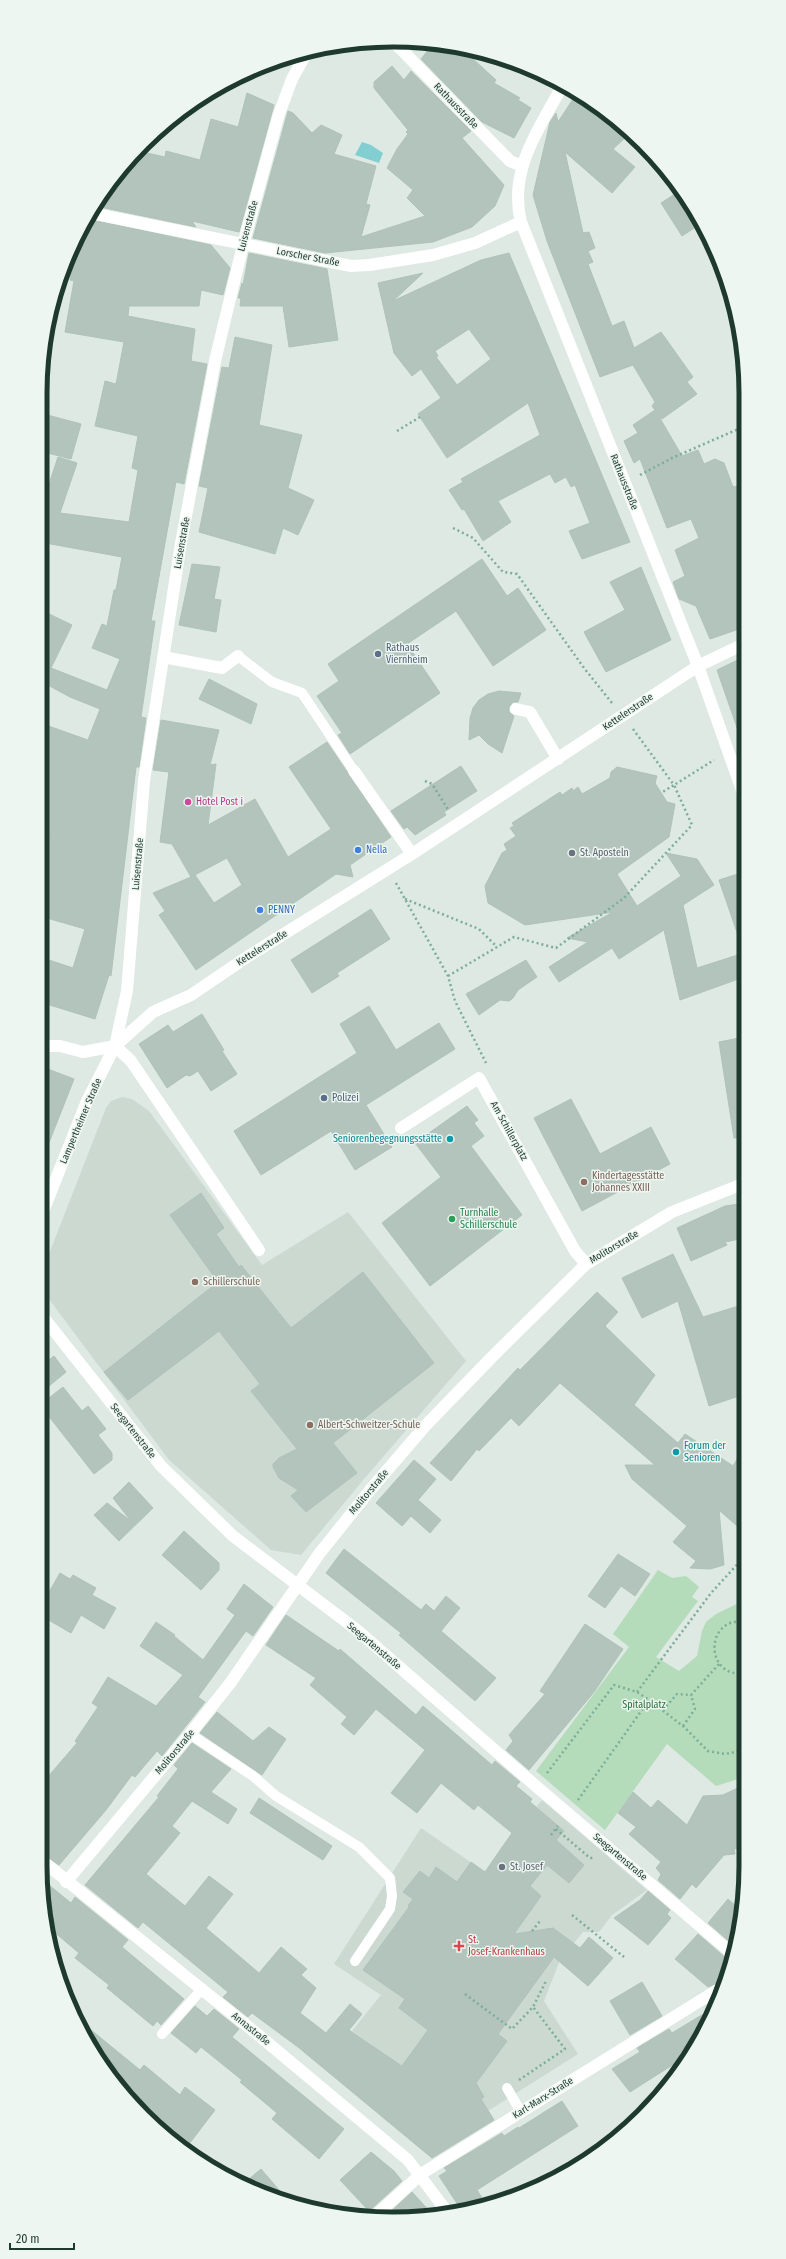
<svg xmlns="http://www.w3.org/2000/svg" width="786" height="2259" viewBox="0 0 786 2259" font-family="'Fira Sans Condensed',sans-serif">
<rect width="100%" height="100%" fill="#dde9e2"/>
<path fill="#cbd9d1" d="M122,1097l10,2 17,12 113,154 86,-53 118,149 -102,118 -63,76 -30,-5 -102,-90 -129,-173v-10l66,-169 5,-7z
M542,1800l105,90 -35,25 -13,17h-16l-23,28 -16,41 34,53 -90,57 -7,-12 3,-2 -6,-11 -33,9 -93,-64 29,-36 -47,-31 87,-136 64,44 17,-25z"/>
<path fill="#b4dcba" d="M658,1570l14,8 14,-2 13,11 -7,10 6,4 -42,56 23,14 18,-15 5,-25 4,-9 10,-8 29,-14 1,173 -11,7 -19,6 -49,-42 -62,86 -69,-59 93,-124 -16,-13z"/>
<path fill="#82ced1" d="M362,142l9,3 12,8 -4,10 -24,-8z"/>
<path fill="#b2c4bb" stroke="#afc3b8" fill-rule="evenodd" d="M433,44l28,4 35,32 -2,3 26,15 -2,2 13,8 -17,30 -32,-16 -61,-63z
M392,66l12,14 7,-9 60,60 -9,7 42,47 -9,21 -23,21 -39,15 -108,11 -72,-15 35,-127 5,2 19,20 9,-8 21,10 -8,19 42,12 -10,38 4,1 -9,32 64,-21 -18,-18 6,-8 -26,-22 10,-19 11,-15 -2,-2 2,-2 -34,-42v-6z
M247,93l27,12 -35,127 -47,-11 4,6 -101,-21 18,-28 25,-27 27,6 1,-6 34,9 11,-41 27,8z
M577,93l51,42 -15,14 22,18 -23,26 -47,-41 18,81 6,-1 6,16 -7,3 5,11 -5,2 24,62 12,-5 10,27 27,-16 32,45 -6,5 10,12 -35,25 -5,-6 25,43 16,-6 6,14 11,-5 9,4 9,24 5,-1 5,13 1,121 -3,1 -2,8 -29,10 -14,-33 -17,-7 -6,-17 12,-6 -10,-26 24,-12 -8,-19 -24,9 -27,-69 -6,4 -10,-22 14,-8 -5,-8 22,-15 -3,-4 3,-4 -22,-37 -33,12 -53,-136 -14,-46 17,-73 6,-9 2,9z
M678,192l21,33 -17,11 -21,-33z
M87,219l124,26 19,23 -7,27 -22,-5 -2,16h-70l-1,10 67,13 -4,32 16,3 -23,120 -8,-2 -25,139h4l-14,96 5,1 -7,49h-3l-25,209 -2,-1 -14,44 -55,-17v-45l33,11 12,-39 -45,-13v-50l9,-32 -9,-3v-49l7,-20 -7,-2v-37l48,17 12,-31 -30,-12 -26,-14 -4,9v-69l5,-11 27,13 -21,43 56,22 13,-31 -28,-11 10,-24 5,2 7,-36h2l6,-33 -82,-15v-31l18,-54 19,6 -17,50 69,9 9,-52 -6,-2 6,-32 -43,-10 10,-45 11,3 8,-42 -59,-10 9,-51 -4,-1 4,-16 -7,-2 9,-25z
M249,253l78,16 11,71 -49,7 -6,-41h-43l1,-8h-3l4,-15 1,2z
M509,253l121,289 -48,17 -13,-28 21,-8 -15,-38 -4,2 -5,-10 -11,6 -5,-9 -52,27 13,21 -28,19 -19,-32 -2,1 -13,-20 14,-8 -2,-3 79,-44 -12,-32 -81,55 -29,-44 23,-16 -20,-29 -9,7 -18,-23 -16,-70 45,-10 -30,28 88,-41zM469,329l22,30 -34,26 -21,-28 2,-1 -3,-5z
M235,337l37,8 -13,80 43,10 -14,53 26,12 -16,35 -15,-7 -8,26 -76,-22 9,-44 -9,-2 23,-119 7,1z
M40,413l41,11 -10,35 -31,-8z
M482,559l25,37 11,-8 28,42 -53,36 -37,-55 -49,33 33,49 -90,61 -12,-19 4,-2 -25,-37 22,-15 -11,-17z
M192,564l28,3 -6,32 7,1 -5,32 -37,-7z
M641,567l30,73 -65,32 -22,-40 41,-22 -15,-28z
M744,657v82h-3l-24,-69z
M209,679l48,25 -6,20 -52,-25z
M499,691l22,2 -3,9h-5l-4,5v5l5,4 -12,37 -14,-9 -9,-9 -10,5 1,-22 3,-10 6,-8 9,-6z
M161,720l58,10 -9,35 6,-1 -8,61 47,-26 33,58 43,-28 -42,-62 38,-25 64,95 -41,28 3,12 -17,-3 -140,96 -37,-55 6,-4 -12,-18 38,-16 -19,-33 -12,-2 9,-70 -16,-2zM227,858l15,27 -28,18 -19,-28 -4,2z
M461,766l16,25 -33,21 2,3 -31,20 -8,-8 -3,2 -13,-18z
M617,767l40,9 -2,7 12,19 8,2 -6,33 -52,37 20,32 44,-30 -15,-23 31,6 17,26 -31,20 14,63 47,-15v24l-64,23 -16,-70 -45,29 -7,-11 -53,34 -10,-15 39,-25 -21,-4 46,-26 -88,13 -37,-22 -3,-17 17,-33 5,-3 -3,-6 12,-8 -6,-8 4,-2 -2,-3 48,-31 2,3 10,-7 1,3 5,-4 4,7 28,-16 1,-6z
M744,872v72h-3l-22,-64z
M371,909l19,30 -53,34 2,3 -27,17 -21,-33z
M526,960l11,17 -19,13 -5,8 -4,3 -9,-1 -21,15 -13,-21z
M369,1006l27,44 43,-27 16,26 -89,56 26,42 -37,23 -24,-39 -70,44 -27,-44 123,-78 -17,-29z
M202,1014l22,36 -2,1 15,23 -26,17 -13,-20 -8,5 -4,-1 -19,13 -28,-44 29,-19 5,7z
M744,1037l1,101h-11l-15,-96z
M40,1066l34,13 -33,84h-1z
M571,1099l29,55 51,-27 19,37 -88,47 -48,-93z
M467,1106l11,14 -4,3 10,13 -13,10 51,69 -92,71 -48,-63 59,-46 -26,-34z
M201,1193l23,35 -8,6 23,33 2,-2 50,63 72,-56 71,91 -101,80 24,30 -51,39 -15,-16 7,-6 -19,-12 -6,-11v-3l6,-6 18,-9 -46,-58 9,-7 -41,-53 -91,69 -24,-28 114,-90 -48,-67z
M739,1204l6,34 -20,4 2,3 -36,16 -14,-33 48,-22z
M673,1254l30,63 42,-13v90l-36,12 -31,-105 -36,17 -20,-40z
M597,1292l21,20 -13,14 50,49 -21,30 44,38 7,-9 48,32 12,-20v87l-26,-23 5,55 -14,4 -20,-1 6,-7 -23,-19 14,-16 -55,-47 -7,-14h30l-95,-82 -41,43 -8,-8 -32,33 -2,-2 -26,32 -21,-18 88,-95 2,2z
M54,1356l12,16 -17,14 -9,-11v-8z
M63,1387l19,24 6,-5 18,23 -8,6 14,18v7l-18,14 -54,-69z
M414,1460l22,19 -18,21 23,20 -11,13 -19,-17 -9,10 -26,-23z
M129,1482l24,26 -34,33 -25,-26 13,-12 24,18 -18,-23z
M184,1531l35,32v7l-18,20 -39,-35z
M344,1549l77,61 5,-6 8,7 12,-15 14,12 -19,23 55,47 -21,23 -76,-66 2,-2 -75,-60z
M618,1554l32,20 -15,22 -14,-10 -16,22 -17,-12z
M60,1573l10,6 3,-4 23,13 -4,7 24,13 -12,21 -23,-14 -10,18 -31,-18v-7z
M244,1584l29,23 -20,29 -7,-5 -48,66 7,5 -43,54 -5,-5 -22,26 -3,-2 -26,35 -47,55 -19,-13v-66l37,-43 -2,-2 23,-34 -6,-4 16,-26 48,29 27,-31 -43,-29 16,-24 19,13 -1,1 29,24 32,-45 -8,-6z
M286,1615l53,36 1,-2 76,66 7,-9 69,59 3,-4 25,21 -4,4 16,13 -2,3 34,29 -8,9 28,25 -15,18 -22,-18 -17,21 11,10 -27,38 39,-6 27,20 9,-11 24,21 -25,28 -34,-29 -56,77 9,7 -31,42 8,14 -3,2 13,21 -62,38 -134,-111 -46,-34 -4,4 -25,-20 5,-5 -85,-70 -5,6 -53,-43 74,-88 -2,-1 21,-27 -4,-4 18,-22 39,26 -20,23 26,17 -9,15 -36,-23 -20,25 8,7 -34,41 39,32 24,-30 24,18 -27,34 53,45 22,-26 26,22 -6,6 15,13 -16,25 26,20 24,-29 12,10 -13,16 53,36 26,-36 -29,-22 6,-9 -42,-29 46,-63 -1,-1 5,-7 -10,-7 17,-21 9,7 7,-11 21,15 14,-20 14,10 27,-39 -34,-28 -4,5 -33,-27 -24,30 -26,-20 34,-43 -49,-41 -22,26 -13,-11 6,-7 -37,-32 6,-7 -50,-33z
M585,1624l38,25 -29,43 -65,78 -23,-20 7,-9 -4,-6 36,-41 -5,-3z
M217,1712l36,29 16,-14 17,12 -24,36 -62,-42z
M746,1784v63l-12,2 1,5 -11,1 -28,33 -4,-4 -12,15 -22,-19 3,-6 -5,-6 5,-6 -32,-28 7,-7 -18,-14 15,-21 18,16 7,-8 29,25 16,-29 20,-1z
M259,1798l73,48 -9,14 -73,-47z
M40,1869l9,7 -5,5 27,22 4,-6 53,43 -6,7 62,52 -23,26 -4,-4 -4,5 -46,-38 2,-3 -34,-27 4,-5 -33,-28z
M648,1891l22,19 -3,4 4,4 -23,27 -34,-27 26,-18z
M728,1899l12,11 -4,34 -3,-3 -1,3 -24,-21z
M698,1934l29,25 -7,23 -12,5 -33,-28z
M642,1982l20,34 -32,19 -20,-34z
M195,2006l12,10 7,-7 25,20 -7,8 112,92 -25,30 -47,-40 5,-6 -37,-31 2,-2 -41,-33 -5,6 -25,-20z
M710,2010l-24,52 -7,9 -5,-7 -44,28 -18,-23 28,-17 -3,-4 32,-19 3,4z
M85,2025l55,45 4,-5 36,30 5,-8 30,23 -29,38 -31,-24 -27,-25 -45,-72z
M562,2101l16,25 -101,64 10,16 -25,5 -23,-35 8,-5 -3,-3 58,-35 2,3 14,-9 1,1z
M371,2152l23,19 8,10 -33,30 -29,-31z
M261,2169l24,28 -42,-13z
M412,2192l21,23 -17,3 -31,-1z"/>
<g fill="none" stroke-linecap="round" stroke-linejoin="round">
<path stroke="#7cae98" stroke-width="2.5" stroke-dasharray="2 3" stroke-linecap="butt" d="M397,431l23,-14
M640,475l32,-17 71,-31
M453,528l20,10 30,34 14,2 67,94 28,35
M633,729l41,56 -13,8
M425,781l7,3 17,27
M396,883l52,93 7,25 31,62
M405,899l74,30 18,18
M448,976l66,-39 42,11 68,-50 68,-73 -18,-40 40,-25
M746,1622c-42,-7 -42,58 0,51
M637,1692l74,-99 34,-37
M663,1710l14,-16 14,1 28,-31
M683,1726l12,-17 -4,-14
M547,1773l67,-88 23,7 12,8
M578,1800l71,-100 34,26 25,25 17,3 16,-3 5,-6
M556,1829l34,29h5
M551,1835l7,-9
M572,1915l52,42
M532,1931l8,-10
M465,1994l47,35 21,-22 13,-26
M519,2080l46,-31 -32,-42"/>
<path stroke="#fff" stroke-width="10" d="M238,656l34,26 30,11 52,78
M190,1734l63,42 23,20 83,51 31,31 2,18 -2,13 -35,52
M162,2034l40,-45
M507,2088l14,24"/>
<path stroke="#fff" stroke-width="12" d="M393,41l117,120 12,5
M563,85c-24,43 -55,86 -42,137l177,444 46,130
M369,265l64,-10 42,-12 46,-21
M516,709l14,3 28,47
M412,854l286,-188 46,-22"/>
<path stroke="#fff" stroke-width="12" d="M91,213l260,53 18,-1
M163,657l59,11 16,-12
M40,1046h20l23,6 32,-6 38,-34 38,-17 56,-38 165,-103 -58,-83
M115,1046l16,15 128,189
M401,1128l78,-50 96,173 11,13
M40,1219l47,-118 28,-55 12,-55 17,-210 37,-238 34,-182 28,-116 36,-131 13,-35 15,-27
M40,1313l121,153 72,70 124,94 180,157 197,168
M40,1859l216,174 152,127 40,53
M66,1882l124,-148 41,-52 88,-128 52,-65 55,-64 67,-69 93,-92 86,-52 73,-29
M374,2217l47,-43 298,-185"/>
</g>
<g fill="#5c6f8a" stroke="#edf6f0" stroke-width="1.5">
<circle cx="378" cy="654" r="4"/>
<circle cx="324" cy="1098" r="4"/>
</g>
<circle fill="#d1479c" stroke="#edf6f0" stroke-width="1.5" cx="188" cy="802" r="4"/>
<g fill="#3f7fe0" stroke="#edf6f0" stroke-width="1.5">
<circle cx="358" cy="850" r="4"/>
<circle cx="260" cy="910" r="4"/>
</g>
<g fill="#6b7280" stroke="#edf6f0" stroke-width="1.5">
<circle cx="572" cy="853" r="4"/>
<circle cx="502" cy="1867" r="4"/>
</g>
<g fill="#0f9aa8" stroke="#edf6f0" stroke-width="1.5">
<circle cx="450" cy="1139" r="4"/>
<circle cx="676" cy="1452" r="4"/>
</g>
<g fill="#8d6e63" stroke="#edf6f0" stroke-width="1.5">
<circle cx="584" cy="1182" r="4"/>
<circle cx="195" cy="1282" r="4"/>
<circle cx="310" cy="1425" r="4"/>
</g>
<circle fill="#2e9e5b" stroke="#edf6f0" stroke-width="1.5" cx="452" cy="1219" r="4"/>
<path fill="#e0444e" stroke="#edf6f0" stroke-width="1.5" d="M457 1940h4v4h4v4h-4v4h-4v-4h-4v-4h4z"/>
<g text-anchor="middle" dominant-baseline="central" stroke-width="3" stroke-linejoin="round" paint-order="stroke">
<g font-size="10" fill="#1e392e" stroke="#edf6f0">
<text transform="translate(456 106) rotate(46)">Rathausstraße</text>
<text transform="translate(248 226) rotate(-75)">Luisenstraße</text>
<text transform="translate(308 257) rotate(11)">Lorscher Straße</text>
<text transform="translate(624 482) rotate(68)">Rathausstraße</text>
<text transform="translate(182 543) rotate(-80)">Luisenstraße</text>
<text transform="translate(628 712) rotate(-34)">Kettelerstraße</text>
<text transform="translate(138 864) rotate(-85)">Luisenstraße</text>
<text transform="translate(262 948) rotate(-32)">Kettelerstraße</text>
<text transform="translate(81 1121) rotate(-67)">Lampertheimer Straße</text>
<text transform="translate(509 1131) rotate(61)">Am Schillerplatz</text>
<text transform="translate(614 1247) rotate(-31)">Molitorstraße</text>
<text transform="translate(133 1431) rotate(52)">Seegartenstraße</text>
<text transform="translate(369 1492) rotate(-50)">Molitorstraße</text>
<text transform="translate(374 1646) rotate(40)">Seegartenstraße</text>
<text transform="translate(175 1752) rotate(-50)">Molitorstraße</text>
<text transform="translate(620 1857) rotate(40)">Seegartenstraße</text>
<text transform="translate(251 2029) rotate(39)">Annastraße</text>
<text transform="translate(543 2098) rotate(-32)">Karl-Marx-Straße</text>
</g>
<g font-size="10" fill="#4e5e75" stroke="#edf6f0" text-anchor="start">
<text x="386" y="648">Rathaus<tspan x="386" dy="12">Viernheim</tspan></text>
<text x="332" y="1098">Polizei</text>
</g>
<g font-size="10" fill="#b23c85" stroke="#edf6f0" text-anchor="start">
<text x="196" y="802">Hotel Post i</text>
</g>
<g font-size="10" fill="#366cbe" stroke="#edf6f0" text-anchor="start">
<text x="366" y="850">Nella</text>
<text x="268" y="910">PENNY</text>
</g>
<g font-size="10" fill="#5b616d" stroke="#edf6f0" text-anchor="start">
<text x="580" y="853">St. Aposteln</text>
<text x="510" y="1867">St. Josef</text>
</g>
<g font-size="10" fill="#0d838f" stroke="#edf6f0" text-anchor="end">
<text x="442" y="1139">Seniorenbegegnungsstätte</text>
<text x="684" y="1446" text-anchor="start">Forum der<tspan x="684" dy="12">Senioren</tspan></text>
</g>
<g font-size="10" fill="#785e54" stroke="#edf6f0" text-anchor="start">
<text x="592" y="1176">Kindertagesstätte<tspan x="592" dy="12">Johannes XXIII</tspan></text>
<text x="203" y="1282">Schillerschule</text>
<text x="318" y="1425">Albert-Schweitzer-Schule</text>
</g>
<g font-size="10" fill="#27864d" stroke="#edf6f0" text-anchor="start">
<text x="460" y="1213">Turnhalle<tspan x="460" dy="12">Schillerschule</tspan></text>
</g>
<g font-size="10" fill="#28703b" stroke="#edf6f0">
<text x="644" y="1705">Spitalplatz</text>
</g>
<g font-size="10" fill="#be3a42" stroke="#edf6f0" text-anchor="start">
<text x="468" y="1940">St.<tspan x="468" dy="12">Josef-Krankenhaus</tspan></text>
</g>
</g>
<path d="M0 0H786V2259H0ZM393 47H393A346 346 0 0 1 739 393V1866A346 346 0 0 1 393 2212H393A346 346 0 0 1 47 1866V393A346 346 0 0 1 393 47Z" fill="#edf6f0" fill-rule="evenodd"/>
<path fill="none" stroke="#1e392e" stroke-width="5" d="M393 47H393A346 346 0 0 1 739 393V1866A346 346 0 0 1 393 2212H393A346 346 0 0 1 47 1866V393A346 346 0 0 1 393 47Z"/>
<path d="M10 2243v6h64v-6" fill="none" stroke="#1e392e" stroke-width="2"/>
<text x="16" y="2243" font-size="12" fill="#1e392e" stroke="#edf6f0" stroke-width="3" paint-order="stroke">20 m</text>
</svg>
